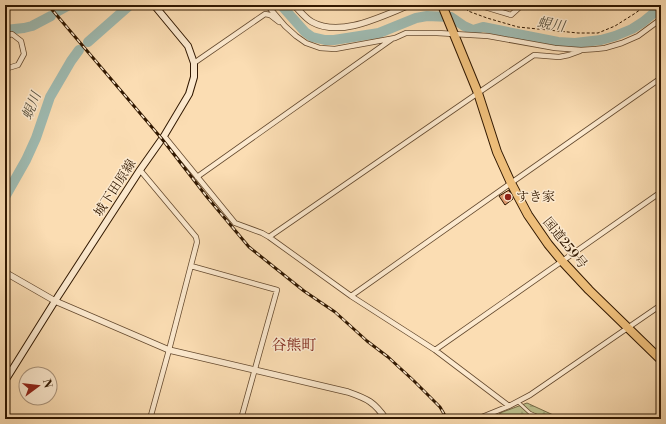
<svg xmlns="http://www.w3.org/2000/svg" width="666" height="424" viewBox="0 0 666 424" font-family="'Libre Bodoni','Noto Serif JP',serif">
<defs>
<pattern id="forest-firs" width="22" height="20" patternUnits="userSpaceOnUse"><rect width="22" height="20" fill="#bdc18e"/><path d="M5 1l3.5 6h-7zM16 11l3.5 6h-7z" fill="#a3a579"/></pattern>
</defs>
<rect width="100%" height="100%" fill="#fbddb3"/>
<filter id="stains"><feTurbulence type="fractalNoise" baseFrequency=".005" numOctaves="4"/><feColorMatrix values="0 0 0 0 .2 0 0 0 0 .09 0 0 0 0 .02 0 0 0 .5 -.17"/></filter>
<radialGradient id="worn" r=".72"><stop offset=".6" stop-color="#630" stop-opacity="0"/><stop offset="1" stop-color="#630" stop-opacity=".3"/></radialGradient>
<path fill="url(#forest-firs)" stroke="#776c48" d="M527,403l35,16h-64l2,-6z"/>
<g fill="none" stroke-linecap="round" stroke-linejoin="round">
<path stroke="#9fbbb2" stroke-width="10" d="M281,5l24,27 7,5 13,3h9l45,-7 37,-15 11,-2 24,1 13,9 9,4 10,-3 75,15 17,1 26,-3 14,-4 17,-7 11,-7 18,-15
M58,11l11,-6
M5,30l19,-2 8,-2 19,-10
M88,42l42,-37
M5,197l21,-37 10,-22 14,-41 21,-36 8,-11"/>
</g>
<path fill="#d99569" stroke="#311801" d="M509,190l4,9 -8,6 -6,-9z"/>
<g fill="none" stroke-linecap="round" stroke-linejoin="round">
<defs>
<path id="service" d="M518,402l12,11 14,6"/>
<path id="minor" d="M267,5l18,21 11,10 10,7 14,5 15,1 60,-11 11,-5h31l51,3 67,12 26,2 15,-1 9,-1 17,-5 16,-7 23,-17
M478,5l33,10 11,-10
M5,36l7,-2 9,7 3,13 -6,11 -13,4
M194,63l71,-49 5,1 9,7
M164,136l71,87 27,10 7,4 82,59 84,54 74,56
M140,170l56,67 1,5 -28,108 -19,69
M197,177l195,-138
M269,237l209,-144 56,-38 25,2 10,-2 11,-4
M191,266l86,24 -36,129
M351,296l160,-113 150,-105
M435,350l226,-158
M477,419l32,-13 21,-11 131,-90"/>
<path id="tertiary" d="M294,5c6,6 11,13 18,17 29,16 70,-6 98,-17
M5,271l3,3 47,27 114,49 179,42c20,7 26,10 38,27"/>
<path id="secondary" d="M5,381l50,-80 85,-131 24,-34 25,-42 5,-17v-14l-6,-17 -34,-41"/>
<path id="trunk" d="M442,5l36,88 19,59 14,31 17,32 20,29 14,17 27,29 72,70"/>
</defs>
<use href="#service" stroke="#64492e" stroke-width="4"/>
<use href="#minor" stroke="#64492e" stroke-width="6"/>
<use href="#tertiary" stroke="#64492e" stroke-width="7"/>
<use href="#secondary" stroke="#311801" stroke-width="8"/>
<use href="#trunk" stroke="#311801" stroke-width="10"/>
<path stroke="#311801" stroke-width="1" stroke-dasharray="3 2" stroke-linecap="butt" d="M462,5l6,6 19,7 31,9 60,6h20l17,-7 19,-12 13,-9"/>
<use href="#service" stroke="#fce9ce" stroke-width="2.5"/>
<use href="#minor" stroke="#fce9ce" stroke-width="4.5"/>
<use href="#tertiary" stroke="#fce9ce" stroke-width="5.5"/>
<use href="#secondary" stroke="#fce9ce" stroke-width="6"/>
<use href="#trunk" stroke="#eebe7a" stroke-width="8"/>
<defs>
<path id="rail" d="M48,5l114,134 45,58 42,50 55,44 31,21 32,29 21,16 26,24 26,26 7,12"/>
</defs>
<use href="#rail" stroke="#311801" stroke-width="3"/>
<use href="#rail" stroke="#fce9ce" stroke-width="1.5" stroke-dasharray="4.5" stroke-linecap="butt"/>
</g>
<circle fill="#8f2418" stroke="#fce9ce" stroke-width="1.5" cx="508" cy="197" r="4"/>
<g text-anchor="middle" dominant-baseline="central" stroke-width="3" stroke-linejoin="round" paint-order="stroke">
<g font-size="13" fill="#311801" stroke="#fce9ce">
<text transform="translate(115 188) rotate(-57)">城下田原線</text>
<text transform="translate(565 243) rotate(51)">国道259号</text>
</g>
<g font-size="13" fill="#311801" stroke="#fce9ce" text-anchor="start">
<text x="516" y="197">すき家</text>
</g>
<g font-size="14" font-style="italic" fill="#58513f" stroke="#fce9ce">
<text transform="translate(551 25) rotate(9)">蜆川</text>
<text transform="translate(32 106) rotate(-68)">蜆川</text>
</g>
<g font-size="15" fill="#7a1f14" stroke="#fce9ce">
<text x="294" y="345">谷熊町</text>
</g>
</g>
<rect width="666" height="424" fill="none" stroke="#fbddb3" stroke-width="20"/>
<rect x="6" y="6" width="654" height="412" fill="none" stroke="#311801" stroke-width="2"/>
<rect x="10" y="10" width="646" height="404" fill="none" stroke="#311801"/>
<g transform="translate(38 386) rotate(75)"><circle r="19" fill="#fce9ce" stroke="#ab957c"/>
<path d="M0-3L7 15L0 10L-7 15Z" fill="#8f2418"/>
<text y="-6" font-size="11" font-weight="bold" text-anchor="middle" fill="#311801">N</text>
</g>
<rect width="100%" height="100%" filter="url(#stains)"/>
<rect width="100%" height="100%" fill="url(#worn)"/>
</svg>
